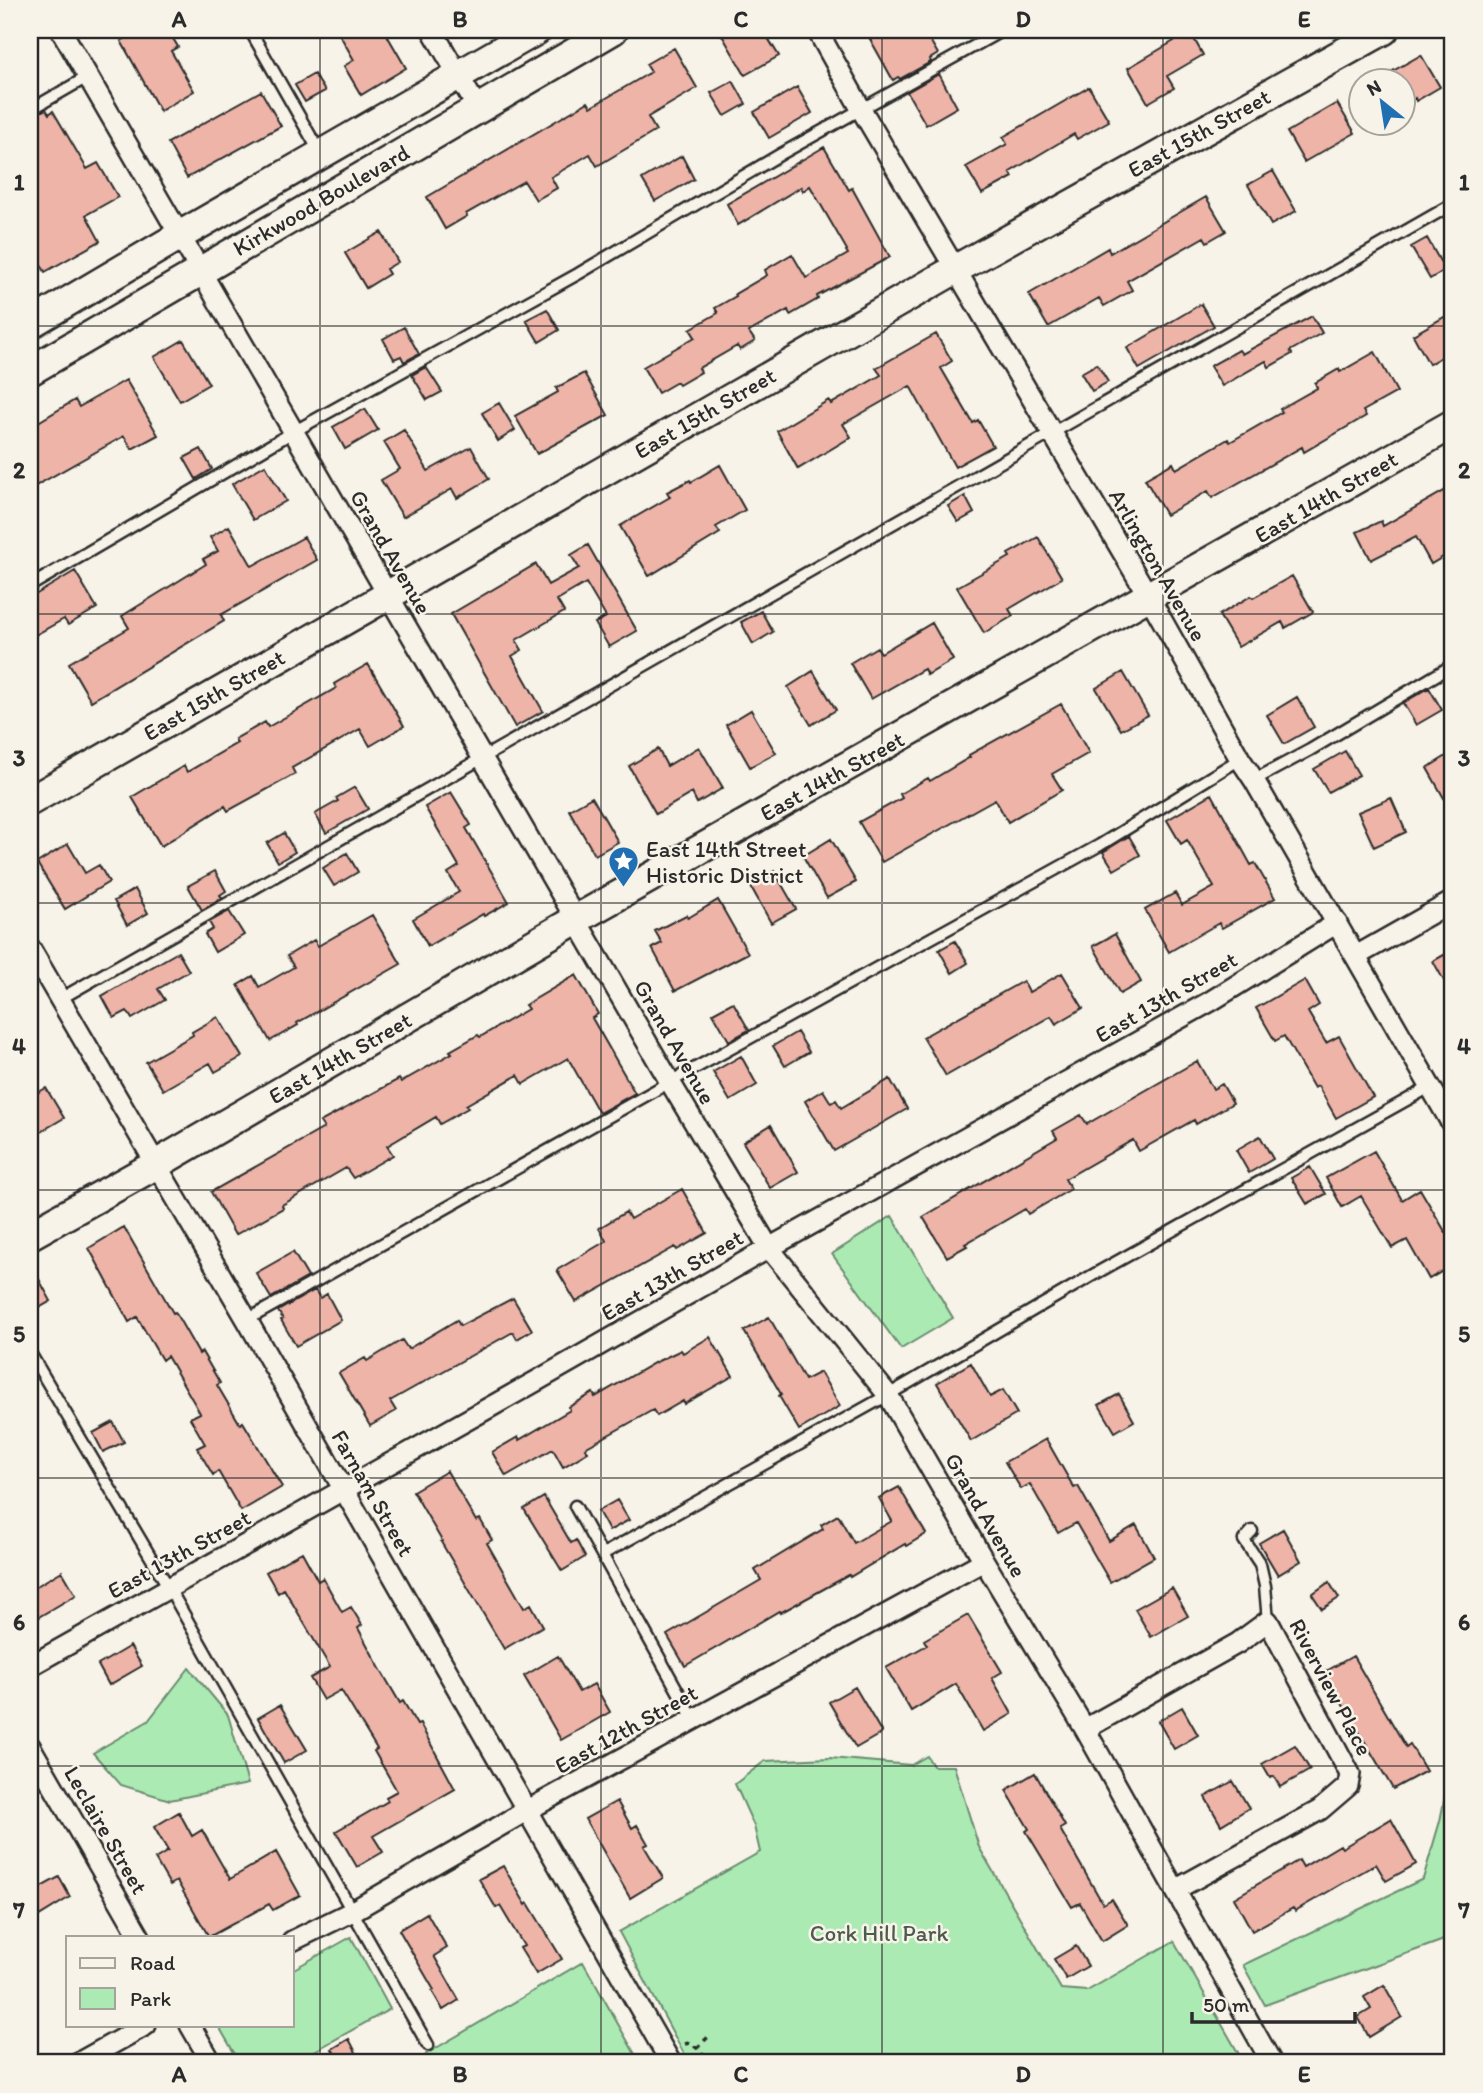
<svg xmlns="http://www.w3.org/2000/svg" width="1483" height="2093" viewBox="0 0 1483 2093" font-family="Itim,sans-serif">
<rect width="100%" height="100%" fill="#f7f3e8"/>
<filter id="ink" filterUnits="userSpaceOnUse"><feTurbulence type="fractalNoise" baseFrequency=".0143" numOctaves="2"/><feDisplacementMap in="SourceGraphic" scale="14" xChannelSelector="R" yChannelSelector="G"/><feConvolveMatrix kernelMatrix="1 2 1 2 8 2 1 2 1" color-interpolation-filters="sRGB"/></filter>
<g filter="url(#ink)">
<path fill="#abebb3" stroke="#6b8b6f" stroke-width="2" d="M892,1216l61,102 -52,31 -69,-95z
M189,1668l39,47 20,69 -78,16 -49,-15 -28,-32 55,-32z
M927,1756l6,10h21l25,81 82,142 26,2 87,-50 70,122h-555l-70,-131 141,-80 -6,-26 -19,-42 30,-23 65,-3 81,7z
M1453,1757v175l-12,9 -176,64 -22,-40 180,-86 17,-58z
M351,1937l39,72 -97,54h-53l-22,-38h74v-55z
M583,1962l57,101h-209l-5,-9z"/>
<path fill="#eeb4a8" stroke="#2b2b2b" stroke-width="2" d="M140,30h28l10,17 -7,4 23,40 -34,20 -39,-70z
M337,30h47l22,38 -45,27 -17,-29 10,-6z
M719,30h44l16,26 -34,19z
M865,30h59l14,24 -8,5 1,3 -31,17 -2,-2 -5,3z
M1167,30h22l14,25 -36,21 7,12 -26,15 -20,-35 46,-27z
M674,48l23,40 -49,29 8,14 -59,35 -7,-12 -39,23 6,11 -21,12 -12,-19 -58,33 1,2 -22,13 -18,-32 161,-95 3,5 60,-35 -5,-8z
M1421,55l19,32 -24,14 -1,-3 -12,7v-25h-26z
M314,74l11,17 -20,11 -10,-17z
M939,74l18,33 -31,18 -19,-33z
M733,81l13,23 -21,12 -14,-23z
M797,87l15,26 -43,25 -15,-26z
M1089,87l20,34 -32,18 -3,-5 -64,38 3,5 -31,17 -16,-27 41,-23 -4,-7z
M261,91l20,35 -94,52 -19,-35z
M1337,103l18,30 -51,29 -17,-30z
M46,109l3,5 4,-3 34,58 11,-6 20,34 -32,18 14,26 -55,31 -15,-27v-128z
M824,147l25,43 3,-2 38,69 -73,39 1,3 -28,16 -2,-5 -39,22 6,9 -15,9 -3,-4 -38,22 2,4 -22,13 -2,-3 -19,11 -15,-26 52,-30 -5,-8 28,-16 -3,-5 21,-12 -1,-2 32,-19 -2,-5 27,-16 14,24 42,-24 -2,-3 1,-1 -37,-64 -7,5 -2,-4 -63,38 -11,-21z
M682,156l12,23 -39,22 -13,-22z
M1273,171l23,40 -25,14 -23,-40z
M1206,197l20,34 -19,11 -3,-5 -77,44 5,9 -28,16 -5,-8 -51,29 -19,-33 79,-46 2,5z
M381,232l17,30 -12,7 3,5 -23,14 -21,-35z
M1427,238l18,32 -15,9 -19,-32z
M1201,304l13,22 -75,43 -12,-21z
M547,309l12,21 -20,12 -13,-22z
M1453,312v38l-24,14 -16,-29z
M1312,316l10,17 -32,18 2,3 -23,13 -3,-6 -44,25 -12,-20 29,-16 3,4z
M404,327l15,27 -15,8 -3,-6 -7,3 -11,-20z
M936,334l16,27 -11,7 32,55 5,-3 15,26 -38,21 -45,-81 -67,38 8,13 -53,32 -21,-38 52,-31 2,4 50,-29 -5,-7z
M183,340l26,44 -29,17 -26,-44z
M1375,352l22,40 -34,19 3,5 -62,36 -2,-5 -90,51 -4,-7 -42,24 -21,-36 28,-16 3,6 52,-30 2,3 52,-30 -2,-3 37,-21 -2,-5 24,-14 1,3z
M1097,364l11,18 -16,9 -11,-18z
M426,367l16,25 -15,8 -15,-25z
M584,373l24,42 -71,39 -22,-38 43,-24 -2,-4z
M126,380l32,55 -26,14 -8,-13 -94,53v-62l45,-27 4,7z
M499,403l16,27 -17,11 -16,-28z
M365,409l13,21 -33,19 -12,-22z
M404,430l24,41 43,-24 18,32 -32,19 -5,-9 -49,28 -22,-37 19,-11 -16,-27z
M201,449l11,20 -16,10 -12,-21z
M265,465l21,36 -33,19 -21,-36z
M720,465l25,45 -29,17 4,6 -71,43 -29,-50 50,-29 -3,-5 23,-12 1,2z
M1453,486v65l-22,13 -15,-27 -45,23 -14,-28 24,-11 2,5z
M965,496l9,17 -16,9 -10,-16z
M229,526l23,40 52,-29 13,23 -96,55 3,6 -133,80 -22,-38 60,-35 -7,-12 84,-52 -3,-5 15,-8 -8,-14z
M1038,537l24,41 -53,31 4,7 -29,17 -27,-46 53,-30 -2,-3z
M588,545l49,86 -28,16 -14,-24 11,-6 -20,-34 -29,17 7,12 -48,28 6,10 -10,6 31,55 -28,16 -64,-113 85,-50 12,21 31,-17 -8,-13z
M75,571l22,37 -29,17 -4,-6 -34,19v-40z
M1292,576l21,36 -28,16 -3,-6 -44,25 -19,-32 32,-19 2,2z
M761,611l12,21 -20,12 -12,-22z
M932,623l21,37 -26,15 -3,-6 -53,30 -21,-36 27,-16 4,6z
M368,664l36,62 -34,20 -10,-17 -68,39 3,6 -67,37 -3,-5 -64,40 -29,-49 52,-31 3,6 50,-29 -2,-4 30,-17 3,5 68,-39 -2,-4z
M813,671l23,39 -25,15 -23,-38z
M1123,672l25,43 -27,15 -25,-42z
M1429,688l13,22 -26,15 -13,-22z
M1297,697l17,30 -30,17 -17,-29z
M1061,704l28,49 -37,21 10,16 -54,32 -13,-23 -113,63 -23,-40 43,-24 -2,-4 28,-16 2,3 40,-24 -1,-2z
M751,710l25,43 -26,14 -24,-42z
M699,747l24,41 -26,15 -5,-10 -36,21 -27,-48 29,-17 9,17z
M1345,751l14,24 -31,17 -14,-23z
M1453,752v62l-26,-46z
M355,787l13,22 -42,24 -11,-19 23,-13 -2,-3z
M451,792l20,33 -5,3 43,74 -25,14 -1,-2 -55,32 -15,-27 46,-27 -11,-19 11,-7 -34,-59z
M1212,794l39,71 4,-2 20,35 -53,30 -3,-5 -50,29 -24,-42 30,-17 7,12 32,-18 -27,-47 -6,4 -14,-24z
M592,797l26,45 -23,13 -26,-45z
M1391,798l15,34 -32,15 -16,-35z
M284,833l11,19 -17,10 -11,-19z
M1129,836l11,19 -26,15 -11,-18z
M831,839l25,43 -29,16 -24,-42z
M68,844l17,29 14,-8 10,17 -44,27 -28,-46z
M347,853l11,19 -24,14 -11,-18z
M215,871l11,20 -6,4 2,3 -20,12 -14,-24z
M774,871l22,38 -25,14 -21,-38z
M135,889l13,24 -21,12 -13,-24z
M718,900l30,53 -73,38 -23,-43 10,-5 -7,-12 31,-16 2,3z
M229,911l15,24 -29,17 -10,-18 8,-5 -4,-7z
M372,915l29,49 -104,59 1,2 -28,16 -32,-56 15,-9 6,11 35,-20 -7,-11 27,-16 4,6z
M1115,934l26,48 -21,12 -27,-48z
M955,941l13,22 -16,10 -13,-23z
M1453,950v47l-20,-36z
M178,952l11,19 -31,18 7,11 -33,19 -5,-8 -13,7 -12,-22z
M1062,973l21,35 -27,16 -5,-8 -105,60 -23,-39 100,-56 6,11z
M576,975l22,39 -6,4 43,75 -36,20 -31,-55 -45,26 -5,-9 -52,30 2,3 -28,16 -4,-7 -49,29 6,9 -40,23 -7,-10 -64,37 1,3 -48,27 -24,-43 113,-64 -4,-6 79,-43 2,3 51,-29 -2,-2 28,-16 2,2 48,-28 -3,-4z
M1305,980l14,25 -11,7 18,31 13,-7 34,61 -37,21 -18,-32 -4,2 -30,-52 -9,5 -19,-33z
M733,1002l16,28 -20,11 -16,-28z
M218,1017l24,40 -27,15 -5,-9 -47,27 -17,-28 47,-27 -1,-3z
M797,1032l12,20 -24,14 -12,-20z
M741,1056l16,29 -27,16 -17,-29z
M1197,1061l16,28 9,-5 11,19 -37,21 -2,-4 -55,31 -6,-11 -68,39 6,10 -43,25 -3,-5 -60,35 2,2 -20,11 -24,-40 134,-79 -4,-7 28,-16 6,9z
M890,1079l17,30 -73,42 -29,-50 18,-11 8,13 5,-3 5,8z
M46,1088l18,30 -34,20v-41z
M771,1125l27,47 -28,16 -27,-46z
M1260,1136l13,23 -24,14 -13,-23z
M1374,1151l28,49 18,-11 26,44 7,-4v36l-24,14 -22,-39 -15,8 -31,-52 -19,11 -16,-29z
M1310,1167l16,27 -19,10 -16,-26z
M682,1189l25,44 -30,17 -2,-3 -99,55 -19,-32 49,-29 -7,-13 27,-16 4,7z
M124,1227l49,86 2,-1 24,42 3,-2 18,31 -3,2 23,39 3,-2 39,65 -41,24 -23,-40 -5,4 -16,-27 8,-4 -15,-26 10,-5 -33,-57 -5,4 -25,-43 -8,5 -40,-74z
M293,1252l15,25 -37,21 -15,-25z
M30,1263l21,38 -21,12z
M315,1290l5,8 7,-4 14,26 -45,26 -15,-26 2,-1 -5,-8z
M513,1298l19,32 -15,9 -4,-7 -123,69 6,10 -26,15 -31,-53 26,-15 2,3 35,-21 6,9 49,-29 3,6z
M769,1317l36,63 15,-8 20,34 -41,24 -20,-34 2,-2 -37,-63z
M710,1337l23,39 -49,28 -1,-3 -26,15 -4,-6 -68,38 3,4 -25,15 -10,-18 -47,27 -14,-24 26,-15 1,3 51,-30 -1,-3 24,-14 2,4 59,-34 27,-13 2,3z
M971,1363l19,34 13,-7 14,24 -46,27 -34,-58z
M1119,1394l15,27 -19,11 -16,-27z
M113,1422l11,20 -21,10 -10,-19z
M1046,1439l28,49 4,-2 31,55 27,-16 18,32 -44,25 -34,-59 -18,10 -28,-49 -9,5 -16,-27z
M447,1471l29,50 4,-2 12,21 -5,3 37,65 7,-4 12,22 -39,23 -63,-107 1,-1 -29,-50z
M899,1487l27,47 -20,12 -1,-2 -55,33 -1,-2 -69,38 -1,-2 -94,55 -18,-31 94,-55 -6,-10 68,-41 -2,-4 17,-10 16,28 38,-22 -13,-23z
M544,1497l27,46 5,-3 9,17 -23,14 -38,-62z
M617,1500l12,20 -20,11 -11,-20z
M1283,1529l18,32 -23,14 -19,-32z
M302,1552l16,29 5,-3 19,34 9,-5 11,18 -4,3 21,39 21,36 3,-2 14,24 3,-1 35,65 -82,47 10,16 -26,15 -21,-36 52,-30 -2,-4 11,-6 -23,-40 3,-2 -36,-59 -18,10 -13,-22 20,-11 -46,-78 -6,4 -12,-21z
M62,1571l14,24 -46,27v-32z
M1329,1582l10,16 -17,11 -10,-15z
M1172,1588l16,28 -37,21 -16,-28z
M968,1615l34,57 -10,6 20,36 -29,17 -27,-47 -45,27 -25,-43 41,-23 -3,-5z
M130,1646l12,20 -33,19 -11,-20z
M558,1656l21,36 15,-8 16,28 -49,28 -37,-64z
M1353,1656l53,91 4,-3 16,27 -33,18 -56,-94 -3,1 -13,-22z
M855,1687l27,46 -26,15 -27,-46z
M280,1705l27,45 -23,13 -26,-45z
M1182,1707l16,28 -24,14 -16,-28z
M1295,1745l15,25 -30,17 -6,-11 -4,2 -8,-14z
M1035,1773l30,53 -5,3 43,75 9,-5 16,26 -26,16 -22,-38 -8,4 -46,-76 3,-2 -23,-39z
M1233,1781l16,27 -28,17 -16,-28z
M617,1801l15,27 5,-3 11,19 -4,2 19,32 -33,20 -45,-79z
M179,1812l13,24 10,-6 28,49 46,-27 24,43 -27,15 -4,-6 -60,33 -32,-56 -7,4 -15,-26 13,-8 -14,-24z
M1391,1819l25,45 -30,17 -10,-17 -81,47 -2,-3 -41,23 -18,-33 65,-38 4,7 37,-22 2,3z
M503,1866l23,39 2,-2 34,56 -26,15 -16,-26 4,-2 -24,-40 -4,2 -17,-29z
M59,1877l11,20 -31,19 -9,-16v-7z
M427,1913l20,35 -13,8 25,44 -16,10 -11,-19 2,-1 -35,-60z
M1076,1946l12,20 -22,13 -12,-20z
M1384,1985l18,32 -33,20 -11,-20 13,-8 -7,-12z
M349,2039l10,19 -9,5h-9l-9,-14z"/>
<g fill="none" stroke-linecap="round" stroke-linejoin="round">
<defs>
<path id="lane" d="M250,30l69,121
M30,110l59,-34
M30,586l263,-154 285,-158 203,-120 222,-124
M1254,780l56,-30 143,-85
M60,999l1393,-795
M247,1320l423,-238 430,-237 140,-86
M30,1353l139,235 259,457
M575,1506l119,214
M1252,1531l-8,9 16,24 5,22 3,35
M603,1554l285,-159 205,-120 337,-188"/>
<path id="street" d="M61,30l609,1052 99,166 119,147 96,166 101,168 187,334
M432,30l46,79
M817,30l44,79 288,488 91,162 14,21 199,346
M30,948l217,372 424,743
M1356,956l97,-55
M30,1666l510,-287 229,-131 442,-247 126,-78
M1085,1729l153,-86 30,-22 82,153 -2,12 -28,24 -145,80
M30,1746l110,191
M292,1941l59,-29 175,-101 458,-250
M190,2025l22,38
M78,2063l68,-38"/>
<path id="secondary" d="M30,324l149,-88 358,-206
M30,371l583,-341
M30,801l926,-532 428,-239
M30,1235l127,-71 418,-244 878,-496"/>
</defs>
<use href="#lane" stroke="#2b2b2b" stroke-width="15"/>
<use href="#street" stroke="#2b2b2b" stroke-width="24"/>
<use href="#secondary" stroke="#2b2b2b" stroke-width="33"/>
<path stroke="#2b2b2b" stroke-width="3.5" stroke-dasharray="5 5" stroke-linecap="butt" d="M685,2044l4,-1 8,5 15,15
M697,2048l12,-12"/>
<use href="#lane" stroke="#f7f3e8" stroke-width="10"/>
<use href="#street" stroke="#f7f3e8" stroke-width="19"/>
<use href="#secondary" stroke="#f7f3e8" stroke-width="28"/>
</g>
</g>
<path fill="none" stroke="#2b2b2b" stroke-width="2" stroke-opacity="0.55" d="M320,30v2033M601,30v2033M882,30v2033M1163,30v2033M30,326h1423M30,614h1423M30,903h1423M30,1190h1423M30,1478h1423M30,1766h1423"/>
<defs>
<symbol id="sight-pin" viewBox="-11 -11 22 30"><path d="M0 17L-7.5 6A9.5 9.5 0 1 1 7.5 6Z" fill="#1f6fb2" stroke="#f7f3e8"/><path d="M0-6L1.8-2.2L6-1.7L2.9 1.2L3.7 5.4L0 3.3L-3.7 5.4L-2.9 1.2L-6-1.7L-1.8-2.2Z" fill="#fff"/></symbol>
</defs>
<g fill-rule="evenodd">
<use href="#sight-pin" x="606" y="844" width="35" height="47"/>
</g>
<g text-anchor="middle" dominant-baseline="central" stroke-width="5" stroke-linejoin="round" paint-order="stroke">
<g font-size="23" fill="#2b2b2b" stroke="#f7f3e8">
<text transform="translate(1199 133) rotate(-29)">East 15th Street</text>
<text transform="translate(321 200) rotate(-30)">Kirkwood Boulevard</text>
<text transform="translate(705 413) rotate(-30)">East 15th Street</text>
<text transform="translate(1326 497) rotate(-30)">East 14th Street</text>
<text transform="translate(391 552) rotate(60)">Grand Avenue</text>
<text transform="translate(1158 565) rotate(60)">Arlington Avenue</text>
<text transform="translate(214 695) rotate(-30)">East 15th Street</text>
<text transform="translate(832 776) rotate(-29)">East 14th Street</text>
<text transform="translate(1166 997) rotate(-30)">East 13th Street</text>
<text transform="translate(675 1042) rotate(60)">Grand Avenue</text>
<text transform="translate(340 1058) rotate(-30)">East 14th Street</text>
<text transform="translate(672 1275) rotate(-30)">East 13th Street</text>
<text transform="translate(373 1493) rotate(60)">Farnam Street</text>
<text transform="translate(986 1515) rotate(60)">Grand Avenue</text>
<text transform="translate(179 1554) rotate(-29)">East 13th Street</text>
<text transform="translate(1331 1687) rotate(62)">Riverview Place</text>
<text transform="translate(626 1729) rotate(-29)">East 12th Street</text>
<text transform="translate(106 1830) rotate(60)">Leclaire Street</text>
</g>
<g font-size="23" fill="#2b2b2b" stroke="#f7f3e8" text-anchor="start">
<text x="646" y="849">East 14th Street<tspan x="646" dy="26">Historic District</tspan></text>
</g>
<g font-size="23" fill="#4b5b4d" stroke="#f7f3e8">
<text x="879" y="1933">Cork Hill Park</text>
</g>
</g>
<rect width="1483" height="2093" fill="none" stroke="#f7f3e8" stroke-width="77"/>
<rect x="66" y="1936" width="228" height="91" fill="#f7f3e8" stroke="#a5a39c" stroke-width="2"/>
<rect x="80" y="1958" width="35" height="10" fill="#f7f3e8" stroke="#a5a39c" stroke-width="2"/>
<text x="130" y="1970" font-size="21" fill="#2b2b2b">Road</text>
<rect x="80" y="1988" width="35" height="21" fill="#abebb3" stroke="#a5a39c" stroke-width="2"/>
<text x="130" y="2006" font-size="21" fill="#2b2b2b">Park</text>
<g transform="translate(1382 102) rotate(330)"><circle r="33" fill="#f7f3e8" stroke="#a5a39c" stroke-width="2"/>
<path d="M0-5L12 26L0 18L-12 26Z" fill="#1f6fb2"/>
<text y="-10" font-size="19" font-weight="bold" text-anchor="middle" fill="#2b2b2b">N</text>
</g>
<path d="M1192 2012v10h163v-10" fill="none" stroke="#2b2b2b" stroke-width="3.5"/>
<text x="1203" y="2012" font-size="21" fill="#2b2b2b" stroke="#f7f3e8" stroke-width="5" paint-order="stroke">50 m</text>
<rect x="38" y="38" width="1406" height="2016" fill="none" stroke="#2b2b2b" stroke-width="2.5"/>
<g font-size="23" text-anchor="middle" font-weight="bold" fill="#2b2b2b">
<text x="179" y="27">A</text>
<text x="460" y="27">B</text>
<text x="741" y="27">C</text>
<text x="1023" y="27">D</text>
<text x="1304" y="27">E</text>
<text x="19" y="190">1</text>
<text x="1464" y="190">1</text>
<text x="19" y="478">2</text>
<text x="1464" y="478">2</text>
<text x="19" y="766">3</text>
<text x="1464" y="766">3</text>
<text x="19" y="1054">4</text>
<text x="1464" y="1054">4</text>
<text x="19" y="1342">5</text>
<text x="1464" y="1342">5</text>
<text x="19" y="1630">6</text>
<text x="1464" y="1630">6</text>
<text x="19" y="1918">7</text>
<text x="1464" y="1918">7</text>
<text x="179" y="2082">A</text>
<text x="460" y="2082">B</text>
<text x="741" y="2082">C</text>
<text x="1023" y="2082">D</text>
<text x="1304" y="2082">E</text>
</g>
</svg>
